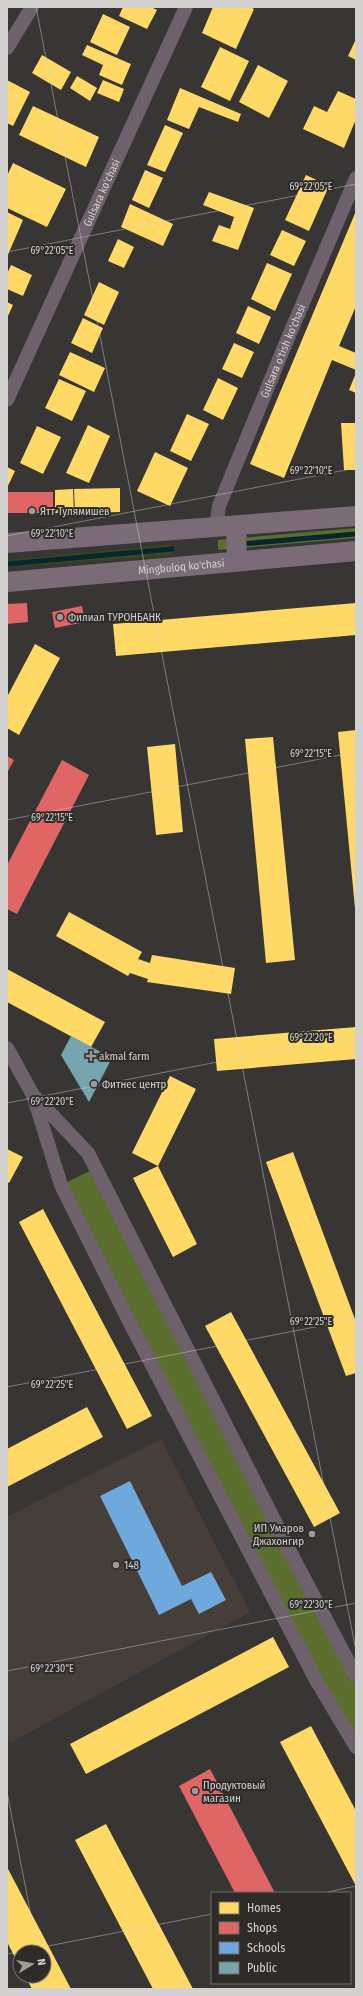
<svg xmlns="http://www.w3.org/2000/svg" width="363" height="1996" viewBox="0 0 363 1996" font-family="'Fira Sans Condensed',sans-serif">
<rect width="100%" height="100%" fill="#373634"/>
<path fill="#453e39" d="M161,1439l89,173 -240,131 -3,-6v-220z"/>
<path fill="#3a481a" d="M171,545l1,10 -165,12v-7z"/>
<path fill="#5a6f2d" d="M356,528v10l-138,12v-10z
M96,1168l260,508v71l-295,-562z"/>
<path fill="#ffd966" d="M123,7h28l6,3 -10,19 -28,-13z
M213,7h37l4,2 -18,40 -34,-16z
M103,14l27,13 -13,28 -27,-13z
M356,39v21l-8,-4z
M87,45l44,19 -9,21 -23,-10 4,-10 -21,-10z
M220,47l29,14 -19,40 -29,-14z
M42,55l29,17 -10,18 -29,-17z
M258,65l30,16 -19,37 -30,-16z
M77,76l20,12 -7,13 -20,-13z
M7,80l23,12 -17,34 -6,-3z
M103,80l21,9 -5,13 -22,-9z
M180,88l61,26 -3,8 -39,-15 -10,22 -22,-9z
M338,91l18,8v20l-12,29 -41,-19 11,-23 13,6z
M33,106l66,31 -13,30 -67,-32z
M165,125l18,8 -18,39 -18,-7z
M13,163l53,26 -19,38 -40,-19v-32z
M145,170l18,8 -14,30 -17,-8z
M306,175l23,11 -20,45 -24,-11z
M209,192l45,16 -16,42 -26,-9 7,-16 11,4 4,-12 -31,-12z
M130,204l43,20 -10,22 -42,-19z
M356,211v95l-17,40 17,7v17l-24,-10 -48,118 -34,-14z
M7,212l16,8 -16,37z
M282,230l24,11 -12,25 -24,-11z
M118,239l16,8 -10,21 -16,-7z
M267,263l25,11 -17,37 -24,-12z
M11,265l21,10 -9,21 -16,-7v-15z
M99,282l20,10 -15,33 -20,-10z
M7,302l6,3 -6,13z
M248,306l23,11 -12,27 -23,-11z
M83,318l20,10 -11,25 -21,-10z
M234,343l20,9 -12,26 -20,-9z
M70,352l35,16 -11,24 -35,-17z
M356,373v20l-7,-3z
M218,378l20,10 -15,32 -20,-10z
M59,379l27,12 -14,30 -27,-13z
M187,414l22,10 -18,37 -21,-10z
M341,423h15v47h-12z
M88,425l22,11 -21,47 -23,-10z
M37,426l24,11 -18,37 -23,-11z
M155,452l33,16 -18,38 -33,-15z
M7,467l8,4 -8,17z
M120,488v24l-45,1 -1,-24z
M73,489l1,24h-19v-23z
M356,603v32l-240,21 -3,-32z
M35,644l25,14 -41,77 -12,-7v-31z
M356,730v178h-1l-17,-176z
M273,737l22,223 -29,3 -21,-224z
M175,744l8,88 -27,3 -9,-88z
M69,912l73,40 -4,7 12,4 2,-8 83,13 -4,26 -84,-12 1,-3 -18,-6 -2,3 -72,-40z
M7,969l98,53 -14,25 -84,-45z
M356,1027v32l-139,12 -3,-32z
M170,1076l26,13 -38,77 -26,-13z
M7,1149l16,8 -14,26 -2,-1z
M293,1152l63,170v51l-10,3 -80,-214z
M158,1166l39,78 -24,13 -40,-79z
M43,1209l109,207 -25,13 -108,-207z
M231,1312l109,201 -26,14 -109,-201z
M87,1407l16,30 -96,50v-38z
M273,1637l16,30 -203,107 -16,-30z
M311,1726l45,85v75l-76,-144z
M106,1824l87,165h-40l-78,-149z
M7,1867l64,122h-39l-7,-13h19v-24h-24v15l-13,-25z"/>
<path fill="#e06666" d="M7,492h46v21h-46z
M27,603l1,19 -21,2v-20z
M82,606l3,16 -30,6 -3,-16z
M7,756l7,4 -7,13z
M62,760l27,15 -72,139 -10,-5v-44z
M210,1769l65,124h-40l-56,-107z"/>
<path fill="#6fa8dc" d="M130,1481l52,105 29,-14 15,28 -27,14 -8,-15 -32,16 -59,-119z"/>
<path fill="#76a5af" d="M71,1036l41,22 -23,44 -28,-47z"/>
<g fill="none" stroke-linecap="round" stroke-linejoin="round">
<path stroke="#06272f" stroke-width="5" d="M241,544l115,-10
M7,564l165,-15"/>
<g stroke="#6e616b" stroke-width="14">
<path d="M7,48l25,-41"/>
<path id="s1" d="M7,400l179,-393"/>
<path id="s2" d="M216,527l3,-21 66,-161 71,-167"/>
<path d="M7,1048l26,47 28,90 68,136 187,359 40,67"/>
<path d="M36,1098l52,55 208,410 60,113"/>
</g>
<g stroke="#7b6b77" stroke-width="20">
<path d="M236,526l1,35"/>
<path d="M7,543l349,-27"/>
<path id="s3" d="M7,582l349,-31"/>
</g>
</g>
<path fill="none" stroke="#d3d1d0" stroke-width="1" stroke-opacity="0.45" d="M36,7l320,1644M7,252l349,-68M7,536l349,-68M7,820l349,-68M7,1103l349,-68M7,1387l349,-68M7,1671l349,-68M7,1792l31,160M323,1893l33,-7M7,1954l205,-40M43,1976l2,13"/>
<g fill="#9c9b99" stroke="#2e2b29" stroke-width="1.5">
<circle cx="32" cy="511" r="4"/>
<circle cx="60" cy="617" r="4"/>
<path d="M89 1050h4v4h4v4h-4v4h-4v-4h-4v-4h4z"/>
<circle cx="94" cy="1084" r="4"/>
<circle cx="312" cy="1534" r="4"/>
<circle cx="116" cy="1565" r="4"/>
<circle cx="195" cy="1791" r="4"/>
</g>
<g text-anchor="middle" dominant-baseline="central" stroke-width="4" stroke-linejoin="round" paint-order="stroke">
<g font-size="11" fill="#d3d1d0" stroke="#2e2b29">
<text stroke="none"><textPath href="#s1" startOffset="228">Gulsara ko'chasi</textPath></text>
<text stroke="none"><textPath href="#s2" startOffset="189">Gulsara o'tish ko'chasi</textPath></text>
<text stroke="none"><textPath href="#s3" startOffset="175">Mingbuloq ko'chasi</textPath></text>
</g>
<g font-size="11" fill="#d3d1d0" stroke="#2e2b29" text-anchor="start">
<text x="40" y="511">Ятт Тулямишев</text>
<text x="68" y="617">Филиал ТУРОНБАНК</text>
<text x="99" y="1056">akmal farm</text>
<text x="102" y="1084">Фитнес центр</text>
<text x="304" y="1528" text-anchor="end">ИП Умаров<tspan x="304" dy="13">Джахонгир</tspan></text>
<text x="124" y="1565">148</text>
<text x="203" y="1785">Продуктовый<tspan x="203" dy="13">магазин</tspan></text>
</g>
</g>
<g font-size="10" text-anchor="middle" fill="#d3d1d0" stroke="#2e2b29" stroke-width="4" stroke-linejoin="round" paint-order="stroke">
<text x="311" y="190">69°22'05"E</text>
<text x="52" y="254">69°22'05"E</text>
<text x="311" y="474">69°22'10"E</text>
<text x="52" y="537">69°22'10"E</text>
<text x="311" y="757">69°22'15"E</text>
<text x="52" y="821">69°22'15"E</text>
<text x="311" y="1041">69°22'20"E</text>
<text x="52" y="1105">69°22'20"E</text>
<text x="311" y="1325">69°22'25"E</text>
<text x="52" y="1388">69°22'25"E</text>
<text x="311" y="1608">69°22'30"E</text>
<text x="52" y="1672">69°22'30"E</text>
</g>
<rect width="363" height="1996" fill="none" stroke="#d3d1d0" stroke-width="16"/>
<rect x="211" y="1892" width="140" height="92" fill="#2e2b29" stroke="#706d6c"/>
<rect x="219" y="1902" width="20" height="12" fill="#ffd966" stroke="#706d6c"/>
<text x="247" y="1912" font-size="12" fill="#d3d1d0">Homes</text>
<rect x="219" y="1922" width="20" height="12" fill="#e06666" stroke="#706d6c"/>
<text x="247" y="1932" font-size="12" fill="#d3d1d0">Shops</text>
<rect x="219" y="1942" width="20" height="12" fill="#6fa8dc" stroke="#706d6c"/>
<text x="247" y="1952" font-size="12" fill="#d3d1d0">Schools</text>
<rect x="219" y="1962" width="20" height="12" fill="#76a5af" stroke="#706d6c"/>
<text x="247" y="1972" font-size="12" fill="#d3d1d0">Public</text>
<g transform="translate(32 1964) rotate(79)"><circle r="19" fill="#2e2b29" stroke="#706d6c"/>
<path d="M0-3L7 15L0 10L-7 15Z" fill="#9c9b99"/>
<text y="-6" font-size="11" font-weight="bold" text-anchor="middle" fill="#d3d1d0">N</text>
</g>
</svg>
